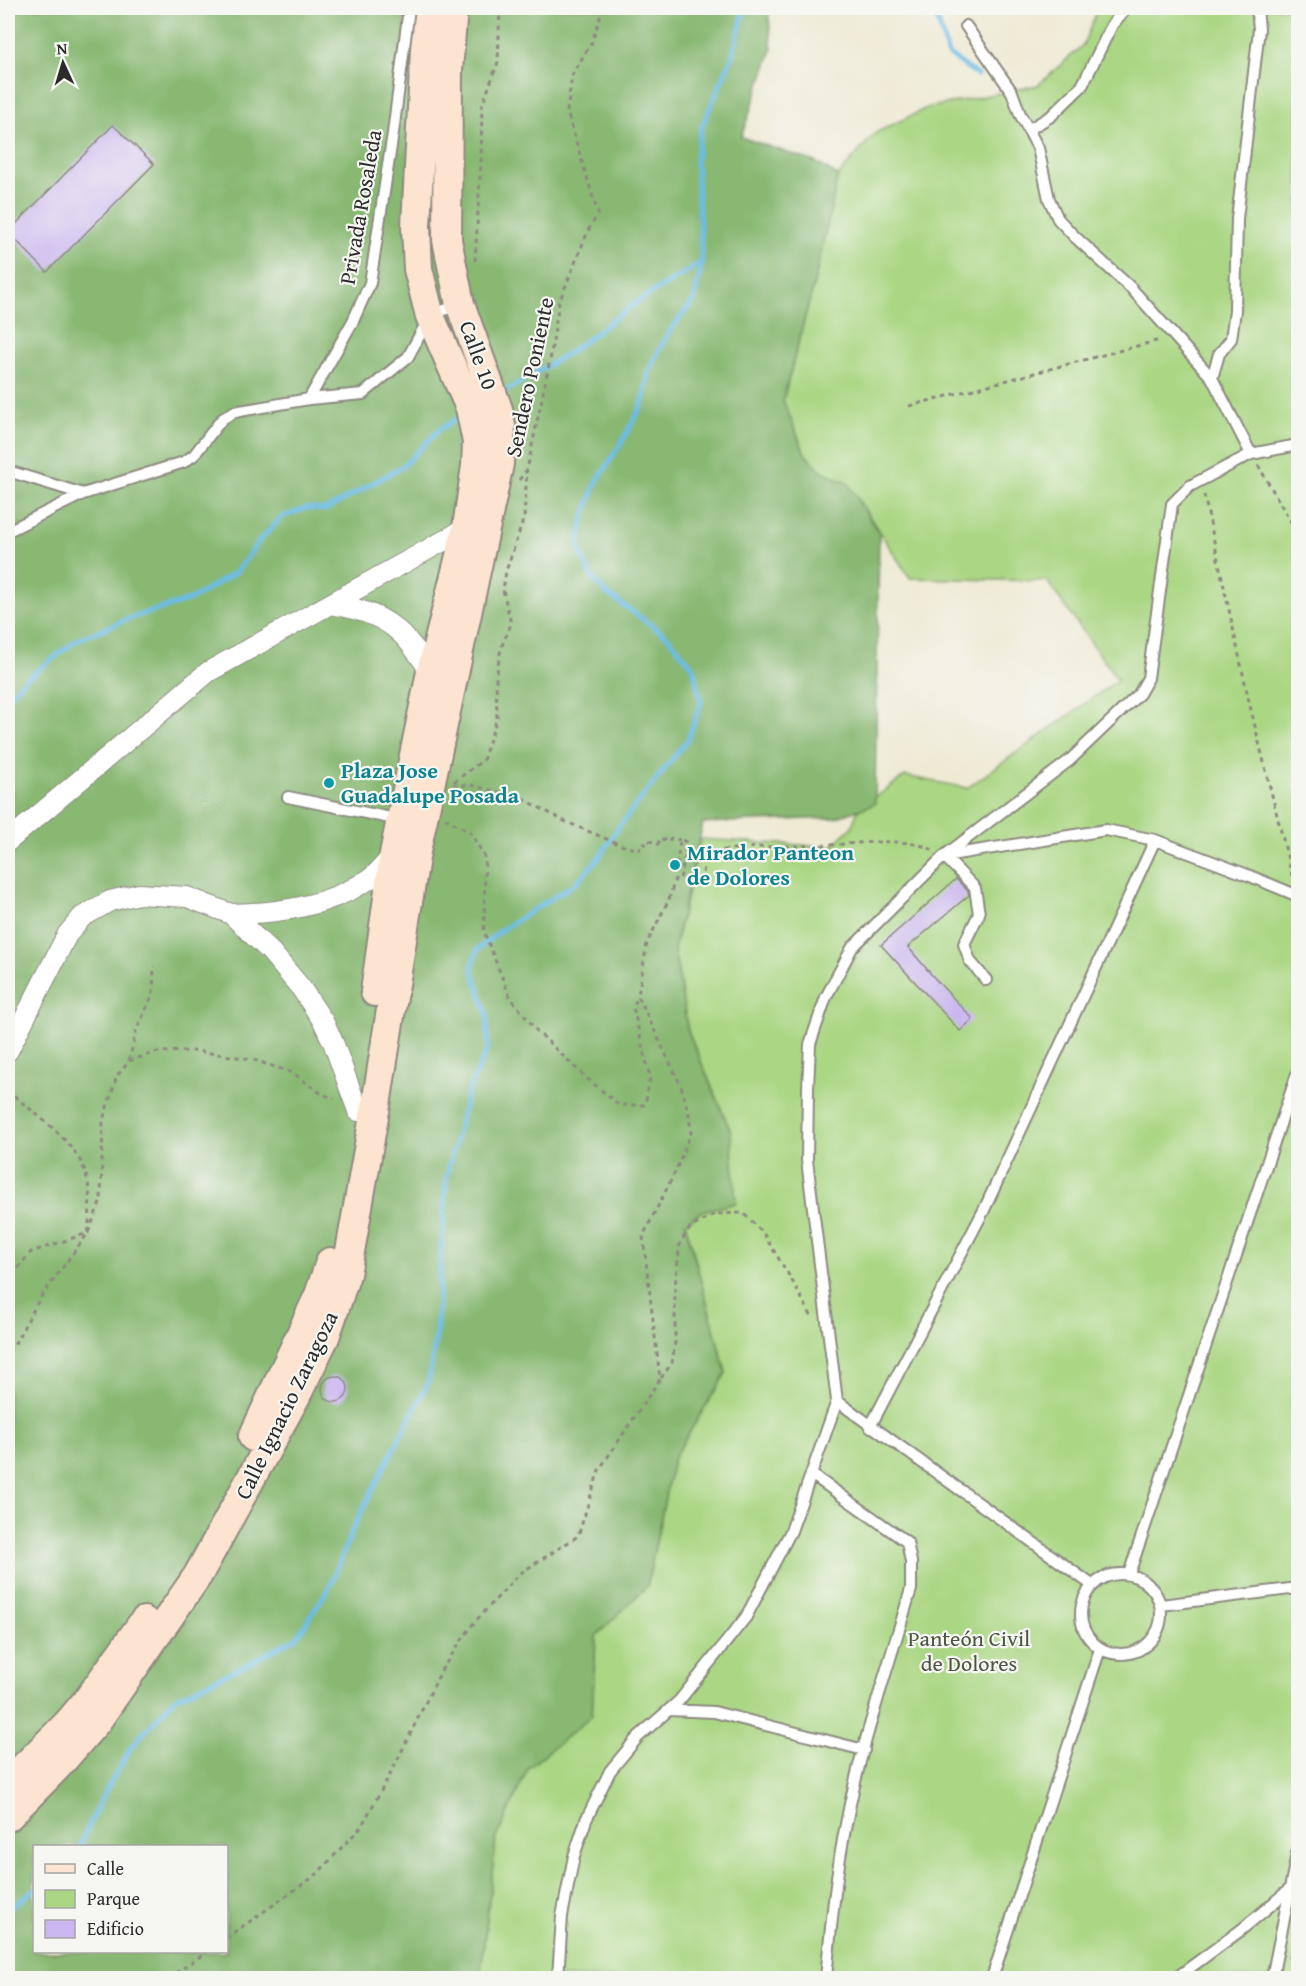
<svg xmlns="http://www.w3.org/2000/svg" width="1306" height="1986" viewBox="0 0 1306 1986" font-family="'Gentium Book Plus',serif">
<rect width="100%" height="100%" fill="#f6f6f2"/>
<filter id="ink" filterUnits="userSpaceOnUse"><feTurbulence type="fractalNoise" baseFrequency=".0167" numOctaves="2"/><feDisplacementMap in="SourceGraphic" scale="12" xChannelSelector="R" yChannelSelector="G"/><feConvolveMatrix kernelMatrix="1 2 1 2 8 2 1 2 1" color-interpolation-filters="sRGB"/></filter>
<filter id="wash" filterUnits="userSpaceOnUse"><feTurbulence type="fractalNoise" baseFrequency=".008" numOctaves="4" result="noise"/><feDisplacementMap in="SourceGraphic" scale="24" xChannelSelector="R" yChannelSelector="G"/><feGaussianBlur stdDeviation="1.35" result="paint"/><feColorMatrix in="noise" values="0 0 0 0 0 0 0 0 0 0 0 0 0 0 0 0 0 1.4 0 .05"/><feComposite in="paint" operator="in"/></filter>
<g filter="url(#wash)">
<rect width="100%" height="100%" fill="#efead4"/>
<path fill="#abd784" stroke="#6b8158" stroke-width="1.5" d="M1098,8h200v1970h-818l16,-139 32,-71 64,-52 4,-80 51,-50 26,-127 53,-86 -41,-152 18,-10 32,-8 -4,-71 -43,-101 -14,-82 27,-110 130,8 20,-19 7,-18 47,-34 62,12 151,-108 -71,-99 -137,-3 -63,-95 -25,-12 -17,-17 -22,-54 31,-117 24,-107 37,-43 52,-25 111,-23 45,-40z"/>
<path fill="#88b872" stroke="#5a724e" stroke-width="1.5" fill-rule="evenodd" d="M8,8h760l4,42 -31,87 74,25 23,14 -24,107 -31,117 22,54 17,17 25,11 32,51 -4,271 -40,14 -132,5 -29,126 14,82 43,101 5,71 -33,8 -18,12 41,150 -53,86 -26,127 -51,50 -4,80 -64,52 -32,71 -16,139h-472zM34,1846h192v106h-192z"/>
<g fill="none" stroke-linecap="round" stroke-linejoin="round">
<path stroke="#6abce6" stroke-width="5" d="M931,8l4,4 13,42 29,21
M501,394l69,-42 67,-50 65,-40
M8,698l13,-15 56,-43 53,-22 60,-18 46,-28 24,-32 22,-23 25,-9 19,2 77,-44 38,-38 23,-13
M80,1846l21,-47 31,-53 43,-48 75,-35 47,-26 33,-51 24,-60 74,-143 8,-47 10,-158 22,-87 20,-43 -1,-34 -15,-46 5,-18 23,-19 76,-48 22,-24 20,-31 70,-89 13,-36 -8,-36 -25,-30 -62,-44 -16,-18 -12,-29 6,-29 12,-34 24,-38 22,-40 8,-37 17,-33 27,-35 8,-38 -6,-103 5,-30 31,-72 13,-49
M8,1910l26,-20"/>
</g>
<g id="blocks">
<path fill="#cab6f0" d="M113,125l41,39 -107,108 -39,-40z
M956,879l12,12 1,4 -61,52 29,34 36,38 -13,12 -79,-86z
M322 1389a13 13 0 1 1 26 0a13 13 0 1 1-26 0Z"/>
</g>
</g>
<g filter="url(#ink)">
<use href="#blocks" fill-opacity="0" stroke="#8d8a80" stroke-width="1.5"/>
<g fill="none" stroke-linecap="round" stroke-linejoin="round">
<defs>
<path id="lane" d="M966,26l46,66 8,22 18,34 11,51 9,20 16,17 57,52 81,90 39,76
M1028,130l23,-14 31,-30 30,-61 14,-17
M1212,378l7,-24 12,-15 4,-28 2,-92 22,-190 -2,-21
M309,399l44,-78 17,-38 23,-150 16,-125
M8,471l75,23
M8,531l75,-37 101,-32 10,-7 28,-36 12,-7 75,-13 54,-5 45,-37 22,-41 29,-12
M288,797l112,23
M986,980l-16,-19 -6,-17 15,-30 -4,-26 -31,-32 126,-96 69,-66 9,-16 24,-174 18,-18 61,-32 47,-9
M837,1401l255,184
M870,1427l114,-217 171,-370
M811,1474l96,68 4,20v27c-22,76 -49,152 -64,230 -11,53 -16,106 -21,159
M1081 1614a40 40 0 1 1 80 0a40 40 0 1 1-80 0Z
M1129,1574l169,-503
M1161,1605l137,-17
M669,1710l45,2 150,38
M558,1978l4,-62 12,-60 12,-36 24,-49 28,-34 41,-36 67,-84 45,-86 46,-130 -30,-241 1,-72 2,-44 16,-47 26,-49 92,-92 162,-26 49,10 95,36 48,20
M992,1978l108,-329
M1176,1978l65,-48 49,-41
M1272,1978l26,-129"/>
<path id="street" d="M330,604c59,9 73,26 105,74
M8,841l200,-169 264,-147
M231,914c48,-1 95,-7 137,-34 10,-6 18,-18 26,-26h3
M8,1051l59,-116 15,-18 28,-16 29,-7 48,3 44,17 40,38 30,36 22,33 10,21 25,69"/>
<path id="secondary" d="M375,992l19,-138 37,-182 36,-144 9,-62 1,-24 -7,-34 -40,-92 -12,-47 -2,-43 9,-177 5,-41
M253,1437l66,-142 11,-33
M8,1783l60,-60 21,-25 55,-77
M8,1817l49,-50 40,-46 101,-146 98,-179 29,-59 12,-35 9,-28 30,-169 40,-254 83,-387 2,-39 -3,-16 -38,-105 -13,-64 1,-169 5,-63"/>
</defs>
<use href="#lane" stroke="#8d8a80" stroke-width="14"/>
<use href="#street" stroke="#8d8a80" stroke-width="22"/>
<use href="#secondary" stroke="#8d8a80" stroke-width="32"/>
<path stroke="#8d8a80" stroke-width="3" stroke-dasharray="4.5 4.5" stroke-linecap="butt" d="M475,261l6,-99 1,-56 16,-44 2,-54
M909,406l251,-66
M1258,465l40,69
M519,480l8,-10 23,-110 9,-58 29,-71 10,-17 -31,-102 5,-37 20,-33 11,-34
M1204,495l46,211 43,174
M454,782l29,-22 14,-42 -1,-41 5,-29 10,-24 -8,-34 3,-19 18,-53 3,-48
M453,785h18l51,13 40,22 59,25 18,5 3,-7 6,2 2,-4 8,3 2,-6 8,4 3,-4 9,2
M445,818l26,15 14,25 -1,74 26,65 26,33 47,45 36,30h26l5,-28 -17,-70 5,-10
M129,1061l7,-30 17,-37 1,-28
M8,1090c26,25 71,51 79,88 4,18 3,36 1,55l-57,19 -23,28
M8,1351l7,-8 25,-45 48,-65 13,-33 2,-80 14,-44 12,-15 28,-9 39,-1 55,8 42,14 26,19 15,7
M661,1378l11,-15 3,-21v-56l5,-43 10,-15 25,-14 28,-1 20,20 27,44 23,42
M226,1938l90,-63 45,-48 31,-56 50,-102 31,-45 46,-50 59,-38 21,-66 61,-91 -17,-143 32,-64 16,-39 -2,-19 -8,-28 -43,-90 9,-53 22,-44 6,-20 5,-39 5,1v16l-5,22 21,3 6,-29c40,-8 80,-6 121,-8 30,-1 78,-9 105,5
M1288,1958l10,-5
M168,1978l39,-26"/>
<use href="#lane" stroke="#fff" stroke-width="10"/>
<use href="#street" stroke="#fff" stroke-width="20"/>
<use href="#secondary" stroke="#fde4d1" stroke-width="28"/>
</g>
</g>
<g fill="#0f9aa8" stroke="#f6f6f2" stroke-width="2">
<circle cx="329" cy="783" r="6"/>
<circle cx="675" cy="865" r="6"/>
</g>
<g text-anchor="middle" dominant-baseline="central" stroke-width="4.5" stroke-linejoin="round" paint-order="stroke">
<g font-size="22" fill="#2b2b2b" stroke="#f6f6f2">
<text transform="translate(360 207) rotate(-80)">Privada Rosaleda</text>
<text transform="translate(479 355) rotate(70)">Calle 10</text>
<text transform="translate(529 377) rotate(-78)">Sendero Poniente</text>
<text transform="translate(286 1405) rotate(-64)">Calle Ignacio Zaragoza</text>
</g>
<g font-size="22" font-weight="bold" fill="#0d838f" stroke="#f6f6f2" text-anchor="start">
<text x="341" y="770">Plaza Jose<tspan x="341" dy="25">Guadalupe Posada</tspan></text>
<text x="687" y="852">Mirador Panteon<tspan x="687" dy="25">de Dolores</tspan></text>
</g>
<g font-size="22" fill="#4b5641" stroke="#f6f6f2">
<text x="969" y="1638">Panteón Civil<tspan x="969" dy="25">de Dolores</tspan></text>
</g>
</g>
<rect width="1306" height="1986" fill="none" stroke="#f6f6f2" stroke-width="30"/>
<rect x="33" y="1845" width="195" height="108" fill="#f6f6f2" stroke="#a5a5a2" stroke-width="1.5"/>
<rect x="45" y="1864" width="30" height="9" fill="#fde4d1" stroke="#a5a5a2" stroke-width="1.5"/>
<text x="87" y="1875" font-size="18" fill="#2b2b2b">Calle</text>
<rect x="45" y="1890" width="30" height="18" fill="#abd784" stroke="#a5a5a2" stroke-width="1.5"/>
<text x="87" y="1905" font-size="18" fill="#2b2b2b">Parque</text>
<rect x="45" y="1920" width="30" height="18" fill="#cab6f0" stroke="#a5a5a2" stroke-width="1.5"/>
<text x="87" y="1935" font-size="18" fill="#2b2b2b">Edificio</text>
<g transform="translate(63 63) rotate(356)" stroke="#f6f6f2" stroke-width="4.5" paint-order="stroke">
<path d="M0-4.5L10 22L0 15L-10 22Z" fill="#2b2b2b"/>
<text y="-9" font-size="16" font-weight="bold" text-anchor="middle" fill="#2b2b2b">N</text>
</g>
</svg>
